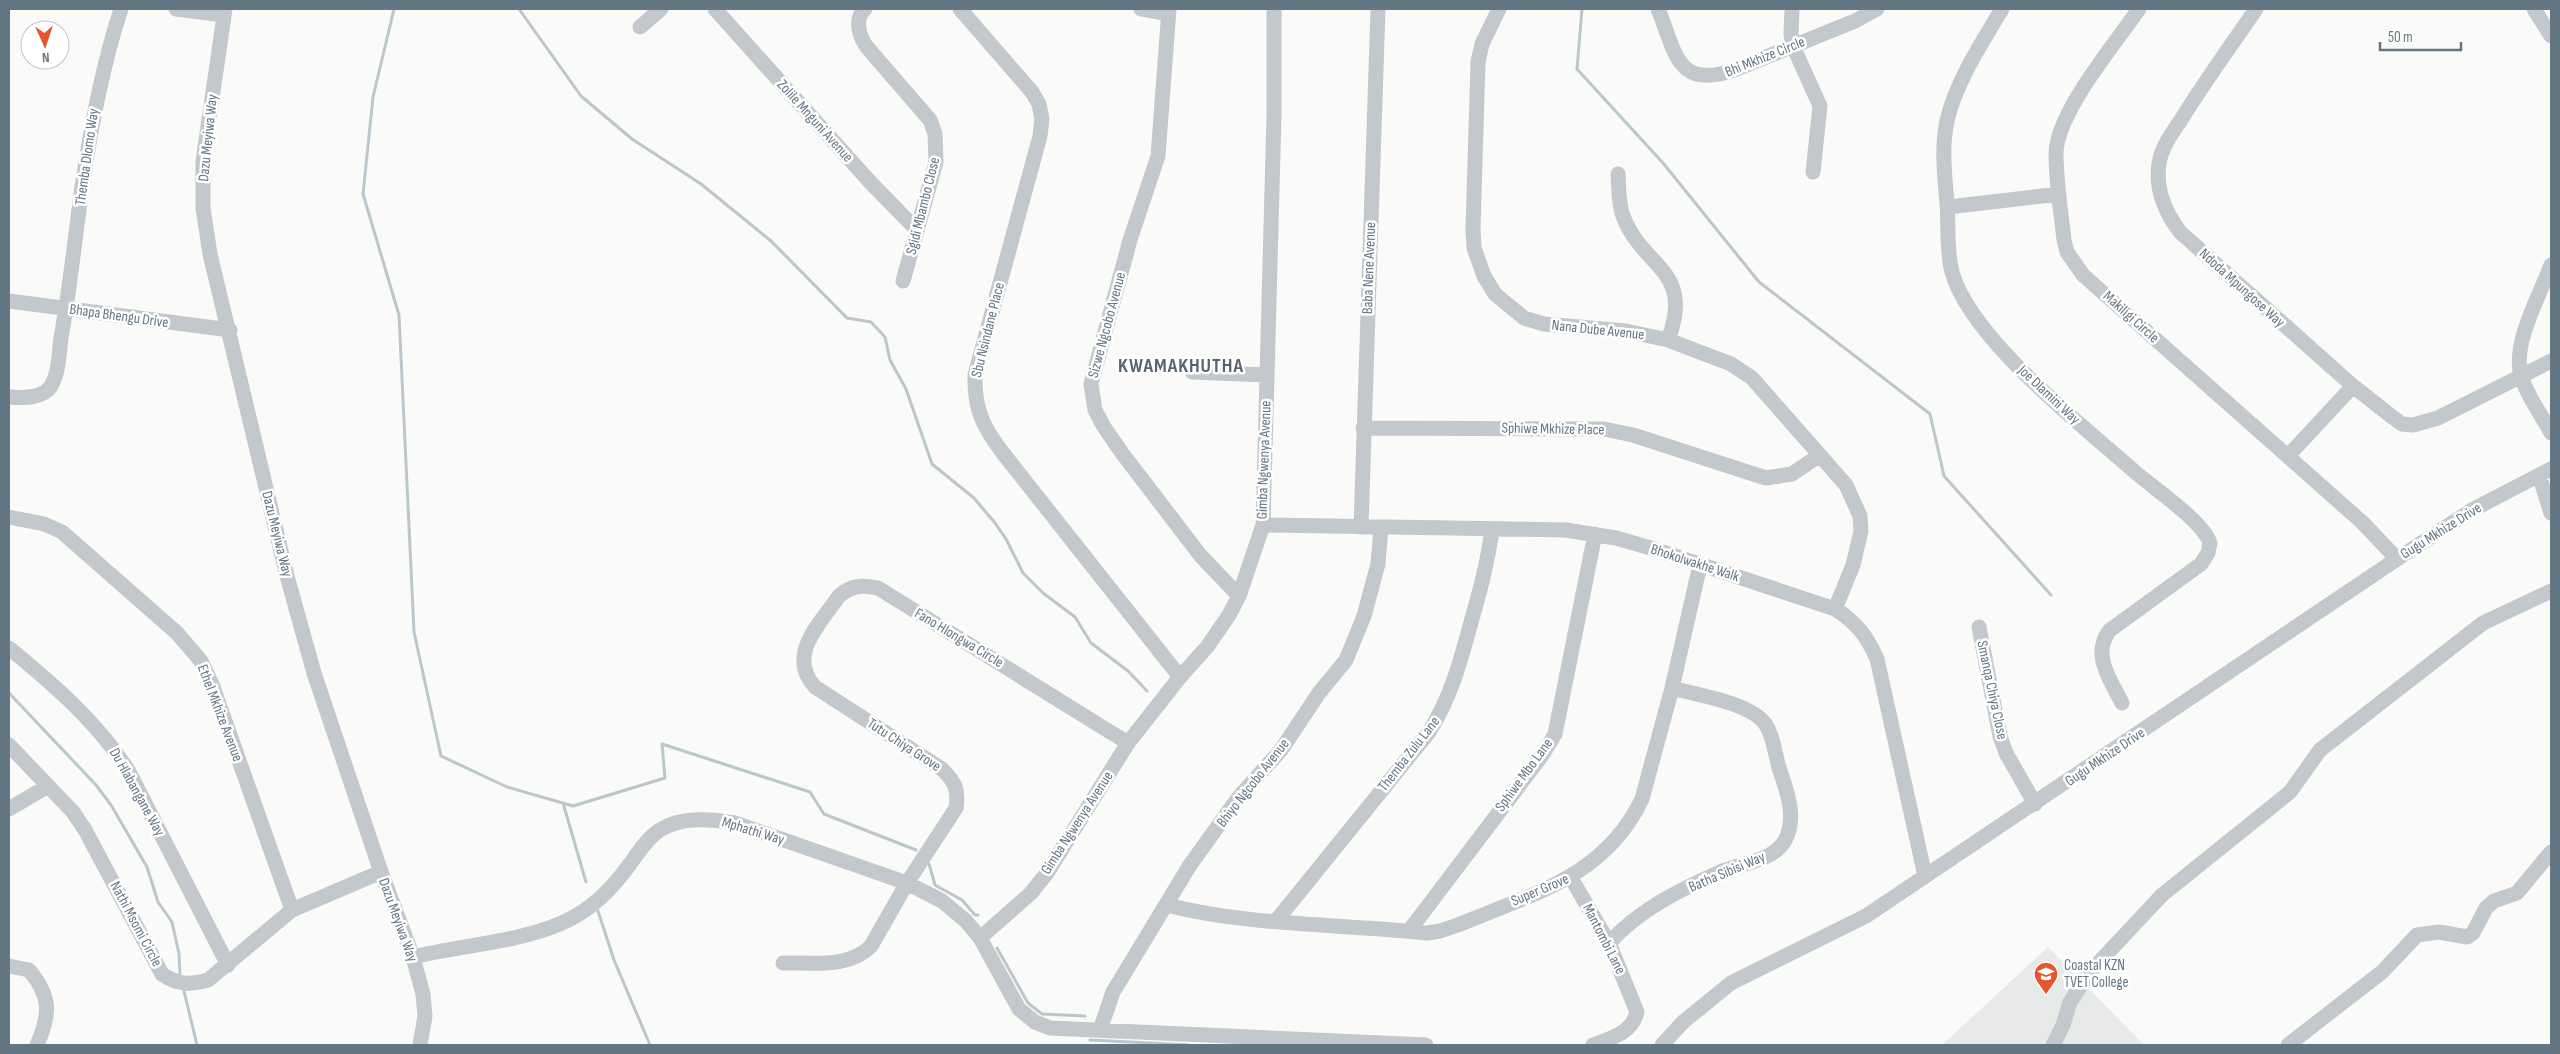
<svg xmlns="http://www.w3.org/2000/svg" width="2560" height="1054" viewBox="0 0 2560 1054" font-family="'Sofia Sans Condensed',sans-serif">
<rect width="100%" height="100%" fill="#fafaf8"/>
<path fill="#e8e9e9" d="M2048,947l96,98h-202z"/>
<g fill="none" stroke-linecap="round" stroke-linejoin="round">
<path stroke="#bbc7cb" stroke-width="3" d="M394,9l-21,88 -10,97 36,121 15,317 27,124 66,31 66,19 92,-28 -3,-34 148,48 14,22 92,36
M519,9l62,87 51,43 69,45 70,57 76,77 24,4 14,15 5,23 16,29 26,75 42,34 21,25 11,16 17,34 20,20 32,24 16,26 37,28 19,20
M1582,9l-5,60 86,94 96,119 171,132 14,62 107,119
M9,693l87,92 15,20 36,62 11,35 14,20 7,32 1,21
M563,803l23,79
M929,864l6,21 27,15 13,15h3
M598,911l16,49 36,85
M997,948l31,55 14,11 43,2
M184,991l13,54
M1090,1040l99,5"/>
<path stroke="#c3c8cc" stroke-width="15" d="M176,9l48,6
M225,9l-22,152v47l7,46 77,322 27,97 67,199 32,85 10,37 2,22 -5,29
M715,9l155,173 47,48
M865,9c-11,10 -6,26 1,37l64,74 5,14 1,28 -33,119
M960,9l72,83 7,12 3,15 -2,17 -65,239c-1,36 9,54 31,82l174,220
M1141,9l27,5
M1169,9l-11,147 -28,84 -39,144 4,26 9,17 18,26 78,102 39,41
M1499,9l-17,35 -4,18 -5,167 1,19 10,28 11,18 29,24 20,6 82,7 42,9 63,24 21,14 94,107 14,31 1,15 -8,34 -18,44
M1658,9c18,43 18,81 76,61l121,-49 22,-12
M1792,9l-1,25 2,12 27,60 -7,66
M2002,9c-20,33 -47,75 -55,112 -6,27 -2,56 0,83 2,22 -1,46 5,68 18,66 130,153 182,199 19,17 69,50 76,72l-2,10 -7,11 -91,66c-19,24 0,49 12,73
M2139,9c-24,35 -82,103 -83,144 0,29 5,59 8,87l3,12 16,23 280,248 34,36
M2256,9c-25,37 -52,73 -75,111 -9,13 -20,28 -22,44 -4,26 6,48 21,68l173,154 38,30 11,8 11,1 25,-7 113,-57
M2534,9l17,27
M640,27l21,-18
M1618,174c1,13 0,29 5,42 20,53 72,53 45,124
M1948,207l111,-13
M2551,265c-11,30 -39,79 -30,110 5,20 21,40 30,58
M9,301l221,29
M1192,372l75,3
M9,397c13,1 34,2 42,-11 8,-13 8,-33 10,-48 9,-50 14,-100 21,-151 9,-61 20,-120 39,-178
M1363,428l241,1 29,6 133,43 26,-4 28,-19
M2288,456l65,-70
M2539,475l12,38
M9,517l35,7 18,8 115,101 24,28 12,26 79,223
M1263,525l303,5 50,8 38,11 181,60c21,13 32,27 42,50l48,217
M1361,527l17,-518
M1979,627l21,109 6,17 29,51
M9,648c44,36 88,74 119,122l100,195
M9,745l64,67 12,18 77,144c16,11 28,11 46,6l84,-70 89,-38
M9,809l39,-23
M1571,878l38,65 28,69c-5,21 -25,26 -44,33
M1167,905c81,21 177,19 260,28l13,-2 18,-6c74,-31 147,-48 184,-126l30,-111 28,-123
M1276,921l153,-189c21,-33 31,-69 41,-106 9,-32 18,-64 22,-97
M1409,931l134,-177 12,-20 40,-200
M980,938l51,-45 16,-20 81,-130 52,-66 27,-30 22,-32 10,-19 24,-71 11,-410v-106
M1609,943c30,-33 70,-53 111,-71 20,-8 52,-11 64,-30 14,-23 3,-51 -5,-74 -4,-14 -5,-30 -13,-43 -14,-22 -69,-30 -94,-37
M413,957c49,-12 102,-14 149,-34 29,-13 49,-33 68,-59 8,-11 18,-27 30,-34 22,-14 51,-11 75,-7l172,60 35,18 24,20 14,17 39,71 16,13 15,6 376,17
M783,963c30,-1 65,6 88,-17l36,-63 49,-75c3,-19 -1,-26 -14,-39l-127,-82c-29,-32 5,-63 24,-91 13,-11 23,-11 39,-8l250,155
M9,966l20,4c23,27 21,45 8,75
M1100,1030l13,-38 77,-127 49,-68 42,-47 38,-57 27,-33 18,-44 14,-52 3,-37
M1662,1045l21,-23 48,-39 135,-67 531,-357 75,-49 79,-41
M2053,1045l10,-20 7,-23 19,-29 73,-78 128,-103 30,-42 163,-127 68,-32
M2288,1045l94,-73 35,-37 22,-3 28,5 6,-4 13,-25 8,-7 23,-8 34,-41"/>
</g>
<defs>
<symbol id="university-pin" viewBox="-11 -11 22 30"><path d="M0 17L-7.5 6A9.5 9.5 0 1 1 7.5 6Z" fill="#e4572e" stroke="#fff"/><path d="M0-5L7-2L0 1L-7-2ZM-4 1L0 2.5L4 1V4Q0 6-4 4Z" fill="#fff"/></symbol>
</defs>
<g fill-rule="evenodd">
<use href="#university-pin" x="2032" y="960" width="28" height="38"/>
</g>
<g text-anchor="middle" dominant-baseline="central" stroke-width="5" stroke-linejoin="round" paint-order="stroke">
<g font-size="15" fill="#657683" stroke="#fff">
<text transform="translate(1765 57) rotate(-22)">Bhi Mkhize Circle</text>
<text transform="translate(815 121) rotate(48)">Zolile Mnguni Avenue</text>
<text transform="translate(208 138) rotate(-84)">Dazu Meyiwa Way</text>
<text transform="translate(87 157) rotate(-82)">Themba Dlomo Way</text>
<text transform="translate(923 206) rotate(-76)">Sgidi Mbambo Close</text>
<text transform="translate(1369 268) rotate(-88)">Baba Nene Avenue</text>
<text transform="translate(2242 288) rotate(42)">Ndoda Mpungose Way</text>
<text transform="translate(119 316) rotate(8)">Bhapa Bhengu Drive</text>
<text transform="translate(2131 317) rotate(42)">Makiligi Circle</text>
<text transform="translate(1107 325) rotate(-75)">Sizwe Ngcobo Avenue</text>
<text transform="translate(988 330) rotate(-76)">Sbu Nsindane Place</text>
<text transform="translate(1598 330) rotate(6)">Nana Dube Avenue</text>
<text transform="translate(2049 395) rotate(43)">Joe Dlamini Way</text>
<text transform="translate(1553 429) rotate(1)">Sphiwe Mkhize Place</text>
<text transform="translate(1264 460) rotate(-88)">Gimba Ngwenya Avenue</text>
<text transform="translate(2441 531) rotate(-32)">Gugu Mkhize Drive</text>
<text transform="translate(277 534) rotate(76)">Dazu Meyiwa Way</text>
<text transform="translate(1695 563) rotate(18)">Bhokolwakhe Walk</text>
<text transform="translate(959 638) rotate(31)">Fano Hlongwa Circle</text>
<text transform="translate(1992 690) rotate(78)">Smanqa Chiya Close</text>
<text transform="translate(220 713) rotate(69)">Ethel Mkhize Avenue</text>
<text transform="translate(904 745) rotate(33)">Tutu Chiya Grove</text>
<text transform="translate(1409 754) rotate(-52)">Themba Zulu Lane</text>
<text transform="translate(2105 757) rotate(-34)">Gugu Mkhize Drive</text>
<text transform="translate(1524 775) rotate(-54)">Sphiwe Mbo Lane</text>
<text transform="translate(1253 783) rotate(-52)">Bhiyo Ngcobo Avenue</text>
<text transform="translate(137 792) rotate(61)">Du Hlabangane Way</text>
<text transform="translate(1077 823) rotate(-57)">Gimba Ngwenya Avenue</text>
<text transform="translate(753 831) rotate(17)">Mphathi Way</text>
<text transform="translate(1727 872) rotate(-23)">Batha Sibisi Way</text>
<text transform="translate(1540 890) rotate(-23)">Super Grove</text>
<text transform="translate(398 920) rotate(70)">Dazu Meyiwa Way</text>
<text transform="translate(136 924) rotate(62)">Nathi Msomi Circle</text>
<text transform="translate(1604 939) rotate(63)">Mantombi Lane</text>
</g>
<g font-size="15" fill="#657683" stroke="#fff" text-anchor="start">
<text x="2064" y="965">Coastal KZN<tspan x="2064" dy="17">TVET College</tspan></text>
</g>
<g font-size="20" font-weight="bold" letter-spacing="1" fill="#57646e" stroke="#fff">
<text x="1181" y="366">KWAMAKHUTHA</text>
</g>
</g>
<rect width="2560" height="1054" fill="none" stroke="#657683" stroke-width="20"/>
<g transform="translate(45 45) rotate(177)"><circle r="24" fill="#ffffff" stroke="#c1c8cd"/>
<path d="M0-4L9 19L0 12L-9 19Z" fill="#e4572e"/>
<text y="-8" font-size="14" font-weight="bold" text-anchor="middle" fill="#657683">N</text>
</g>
<path d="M2380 42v8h81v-8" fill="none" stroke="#657683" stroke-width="2.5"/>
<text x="2388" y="42" font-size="15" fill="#657683" stroke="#ffffff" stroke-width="4" paint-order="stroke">50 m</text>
</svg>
